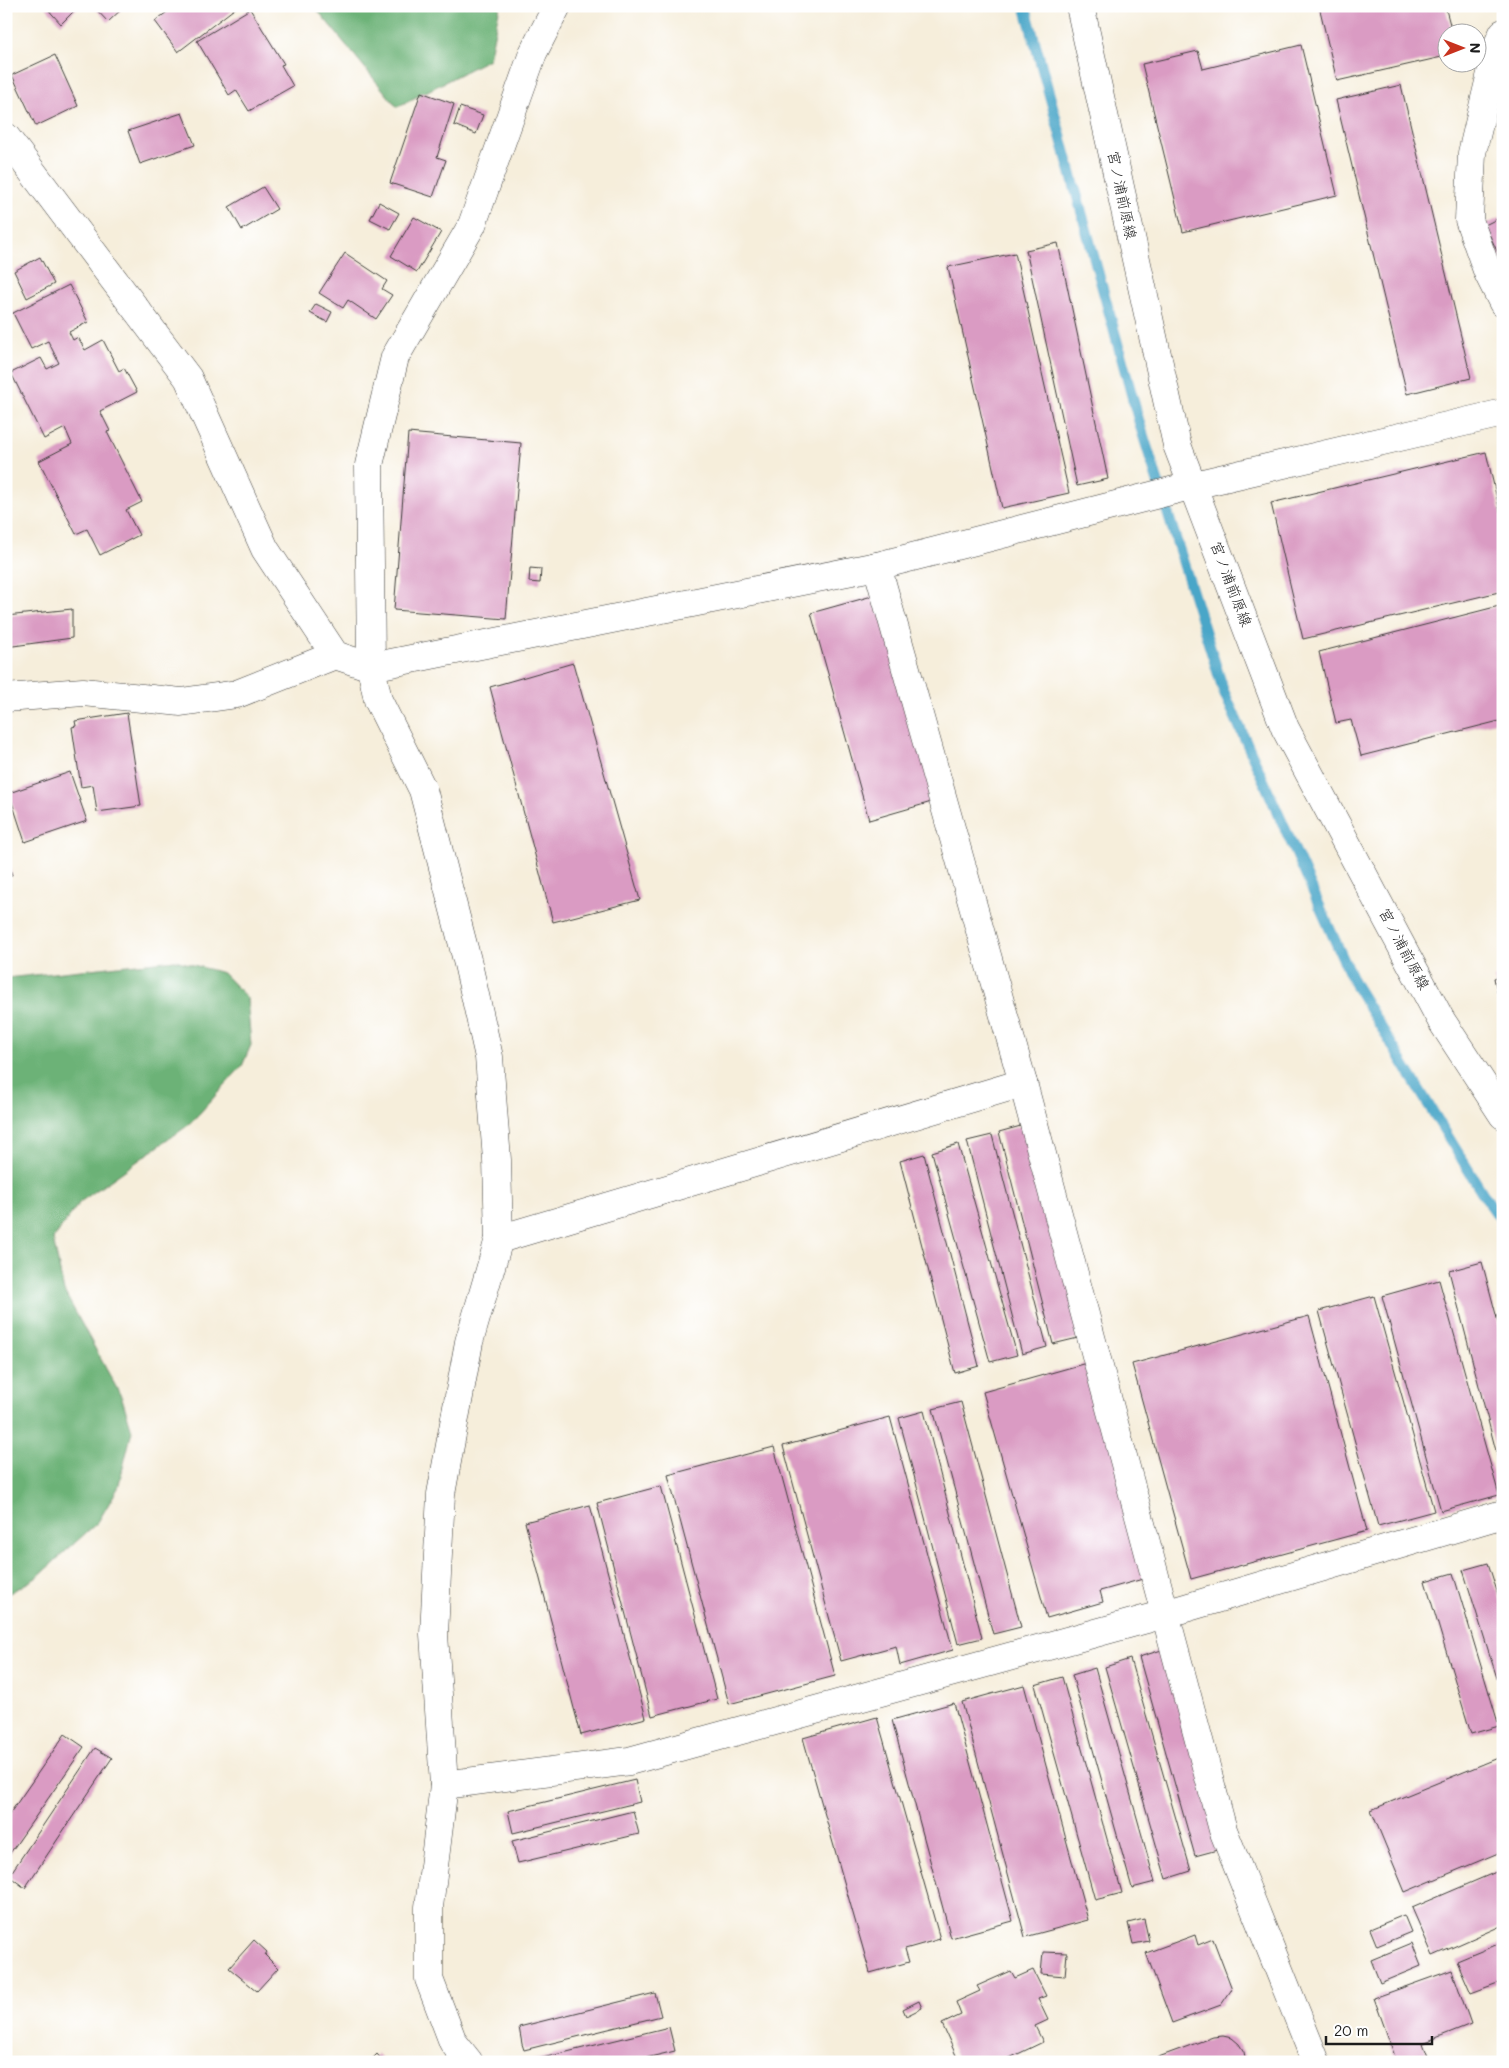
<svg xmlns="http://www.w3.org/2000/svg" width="1509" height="2068" font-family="Mali,'Klee One',sans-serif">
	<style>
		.forest { fill: #6cb277; stroke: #44674a }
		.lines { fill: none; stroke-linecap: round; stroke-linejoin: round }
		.stream { stroke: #4aa6c8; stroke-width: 11 }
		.building { fill: #da9bc3 }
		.minor-casing { stroke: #3d3c39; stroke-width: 29 }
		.major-casing { stroke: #3d3c39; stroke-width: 29 }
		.minor { stroke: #fff; stroke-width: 28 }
		.major { stroke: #fff; stroke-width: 28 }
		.labels { text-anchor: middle; stroke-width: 5; stroke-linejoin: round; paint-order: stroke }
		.street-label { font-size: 15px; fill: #1c1c1c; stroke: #fff }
	</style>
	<rect width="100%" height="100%" fill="#fff"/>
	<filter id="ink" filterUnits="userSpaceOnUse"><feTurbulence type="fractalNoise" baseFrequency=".02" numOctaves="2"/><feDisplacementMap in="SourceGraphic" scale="10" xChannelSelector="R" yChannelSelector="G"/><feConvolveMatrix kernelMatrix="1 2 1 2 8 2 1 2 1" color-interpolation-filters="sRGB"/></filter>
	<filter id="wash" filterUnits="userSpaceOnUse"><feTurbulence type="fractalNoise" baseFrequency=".0096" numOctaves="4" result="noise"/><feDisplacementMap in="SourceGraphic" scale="20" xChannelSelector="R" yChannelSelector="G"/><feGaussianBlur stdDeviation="1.12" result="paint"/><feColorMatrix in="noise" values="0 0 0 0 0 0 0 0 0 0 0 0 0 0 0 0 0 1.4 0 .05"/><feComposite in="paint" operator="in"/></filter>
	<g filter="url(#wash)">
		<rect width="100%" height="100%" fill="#f6eedb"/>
		<g class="forest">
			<path d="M314 6H500L489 59 397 107Z"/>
			<path d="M175 960 223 973 247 998 251 1045 242 1066 190 1124 80 1202 53 1239 64 1291 122 1398 132 1431 118 1488 98 1522 36 1578 6 1595V978Z"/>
		</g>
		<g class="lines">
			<path class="stream" d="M1025 6 1140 425 1224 692 1354 983 1485 1197 1503 1222"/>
		</g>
		<g id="blocks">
			<g class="building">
				<path d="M45 6H79L61 24Z"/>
				<path d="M93 6H125L108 22Z"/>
				<path d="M175 6H238L178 52 155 21Z"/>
				<path d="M1319 6H1445L1452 32H1446V56L1337 81Z"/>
				<path d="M250 9 284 64 281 65 293 86 249 111 236 90 229 95 197 41Z"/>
				<path d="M1301 45 1337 195 1183 232 1142 64 1198 51 1203 69Z"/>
				<path d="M55 55 78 106 36 126 12 75Z"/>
				<path d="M1401 85 1471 378 1407 394 1336 100Z"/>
				<path d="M421 92 454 104 437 157 446 160 433 197 390 183Z"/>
				<path d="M460 107 483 115 476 134 454 125Z"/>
				<path d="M182 113 195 145 140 164 128 131Z"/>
				<path d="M263 187 277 209 242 230 229 207Z"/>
				<path d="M379 202 399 213 390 229 370 219Z"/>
				<path d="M1503 216V264L1485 225Z"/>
				<path d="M414 217 441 232 417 272 391 256Z"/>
				<path d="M1058 243 1108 479 1077 486 1026 250Z"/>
				<path d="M345 253 387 281 382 289 392 295 376 319 348 300 343 308 319 293Z"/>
				<path d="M1015 253 1069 493 1002 508 948 267Z"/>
				<path d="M40 257 54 284 27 298 14 271Z"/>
				<path d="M69 285 88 322 69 332 73 340 78 337 85 350 103 340 119 371 124 368 137 392 100 411 110 431 107 432 142 502 126 510 139 535 100 555 87 529 76 534 39 461 72 444 65 428 44 439 11 373 41 358 47 369 59 363 48 341 31 349 13 313Z"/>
				<path d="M316 304 332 312 327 322 310 313Z"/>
				<path d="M408 433 521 443 506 619 394 610Z"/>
				<path d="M1486 452 1503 524V591L1303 639 1271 503Z"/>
				<path d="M530 568 541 569 540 583 529 582Z"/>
				<path d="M883 593 942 799 869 820 811 613Z"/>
				<path d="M1503 605V720L1361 756 1351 720 1336 723 1319 652Z"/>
				<path d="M72 609V638L6 647V616Z"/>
				<path d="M573 663 640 900 553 922 490 687Z"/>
				<path d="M127 713 141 806 97 812 93 785 81 787 72 727 76 726 75 721Z"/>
				<path d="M70 772 87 821 25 842 9 793Z"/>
				<path d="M6 857 12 875 6 877Z"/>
				<path d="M1503 976V1013H1502L1494 978Z"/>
				<path d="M1028 1124 1082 1337 1053 1344 999 1132Z"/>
				<path d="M992 1135 1047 1347 1022 1354 967 1141Z"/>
				<path d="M958 1144 1017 1355 990 1362 932 1152Z"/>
				<path d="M924 1154 979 1366 955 1373 900 1161Z"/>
				<path d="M1482 1262 1503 1341 1502 1474 1449 1271Z"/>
				<path d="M1439 1280 1499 1495 1441 1511 1382 1296Z"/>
				<path d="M1374 1296 1434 1511 1378 1526 1319 1311Z"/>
				<path d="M1309 1316 1367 1531 1191 1579 1132 1364Z"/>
				<path d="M1090 1362 1150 1577 1100 1591 1103 1602 1047 1618 983 1392Z"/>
				<path d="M961 1402 1021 1627 993 1634 933 1409Z"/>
				<path d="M924 1411 982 1638 958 1644 899 1418Z"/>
				<path d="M890 1417 953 1650 900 1665 896 1646 841 1661 783 1446Z"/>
				<path d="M774 1447 835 1676 729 1704 668 1475Z"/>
				<path d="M661 1486 717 1699 652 1716 597 1503Z"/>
				<path d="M590 1505 646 1718 581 1735 525 1522Z"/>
				<path d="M1488 1563 1503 1610 1502 1694 1463 1570Z"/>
				<path d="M1453 1573 1499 1726 1471 1734 1425 1581Z"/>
				<path d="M1165 1649 1221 1849 1195 1856 1139 1657Z"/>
				<path d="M1130 1659 1191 1871 1166 1879 1105 1667Z"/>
				<path d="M1095 1668 1155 1882 1132 1888 1072 1675Z"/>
				<path d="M1062 1677 1122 1893 1095 1900 1035 1685Z"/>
				<path d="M1024 1685 1088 1920 1025 1937 962 1702Z"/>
				<path d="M954 1703 1013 1921 951 1938 892 1720Z"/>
				<path d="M877 1717 940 1939 905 1949 909 1962 870 1973 803 1738Z"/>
				<path d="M65 1734 84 1747 6 1859V1819Z"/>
				<path d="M95 1748 112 1758 25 1888 9 1876Z"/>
				<path d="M1503 1756V1851L1405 1892 1371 1810Z"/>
				<path d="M635 1780 640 1802 513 1833 508 1811Z"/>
				<path d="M633 1811 639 1834 518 1863 512 1841Z"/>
				<path d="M1503 1869V1925L1433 1956 1412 1908Z"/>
				<path d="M1404 1915 1411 1932 1377 1946 1370 1929Z"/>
				<path d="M1144 1919 1149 1941 1133 1944 1128 1923Z"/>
				<path d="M1195 1935 1198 1945 1213 1939 1232 1989 1221 2005 1172 2023 1146 1953Z"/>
				<path d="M254 1940 267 1952 265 1955 278 1968 257 1991 229 1968Z"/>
				<path d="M1503 1942V1981L1471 1993 1457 1961Z"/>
				<path d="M1412 1943 1421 1966 1380 1983 1371 1960Z"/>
				<path d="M1043 1952 1067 1953 1065 1976 1041 1974Z"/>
				<path d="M1033 1970 1046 1996 1038 1999 1048 2020 1035 2026 1043 2042 1001 2062H959L942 2024 961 2015 956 2002 980 1991 977 1986 1011 1971 1015 1978Z"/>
				<path d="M1452 1970 1471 2024 1423 2043 1430 2062H1397L1374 1998Z"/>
				<path d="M655 1993 661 2016 524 2050 522 2044 519 2027Z"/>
				<path d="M919 2001 922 2008 906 2016 903 2009Z"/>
				<path d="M669 2027 675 2051 629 2062H526Z"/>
				<path d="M1223 2036 1232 2038 1239 2044 1244 2052 1246 2062H1145L1213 2037Z"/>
				<path d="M377 2054 384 2062H369Z"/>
			</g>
		</g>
	</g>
	<g filter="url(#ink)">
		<use href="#blocks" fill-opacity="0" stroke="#3d3c39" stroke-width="1"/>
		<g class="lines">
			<g class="minor-casing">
				<g id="minor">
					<path d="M1503 33 1498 44 1472 153 1469 220 1488 273 1503 303"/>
					<path d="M6 137 188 378 265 549 335 655"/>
					<path d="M877 566 1023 1083 1223 1830 1316 2062"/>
					<path d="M6 698 83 692 181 702 237 694 335 655 371 667 877 566 1194 485 1503 413"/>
					<path d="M499 1239 1023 1083"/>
					<path d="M444 1785 629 1761 1165 1614 1503 1514"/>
					<path d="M469 2062 453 2042 429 1979V1907L444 1785 434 1634 441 1494 469 1342 499 1239 497 1160 489 1057 468 964 423 790 378 700 371 667 369 465 395 357 472 225 533 53 557 6"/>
				</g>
			</g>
			<g class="major-casing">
				<path id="major" d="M1080 6 1177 445 1285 728 1441 1020 1503 1115"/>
			</g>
			<use href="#minor" class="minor"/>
			<use href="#major" class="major"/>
		</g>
	</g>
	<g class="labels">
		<g class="street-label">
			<text transform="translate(1122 195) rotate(78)" y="5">宮ノ浦前原線</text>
			<text transform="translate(1231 584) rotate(69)" y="5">宮ノ浦前原線</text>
			<text transform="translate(1404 949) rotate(62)" y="5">宮ノ浦前原線</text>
		</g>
	</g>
	<rect width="1509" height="2068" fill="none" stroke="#fff" stroke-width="25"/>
	<g transform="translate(1462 48) rotate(90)"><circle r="24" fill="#ffffff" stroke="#a4a4a4"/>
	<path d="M0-4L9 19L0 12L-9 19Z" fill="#c8321e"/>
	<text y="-8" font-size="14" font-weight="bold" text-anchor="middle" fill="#1c1c1c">N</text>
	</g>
	<path d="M1326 2036v8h106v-8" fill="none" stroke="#1c1c1c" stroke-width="2.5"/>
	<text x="1334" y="2036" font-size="15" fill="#1c1c1c" stroke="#ffffff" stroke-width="4" paint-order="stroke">20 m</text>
</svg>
